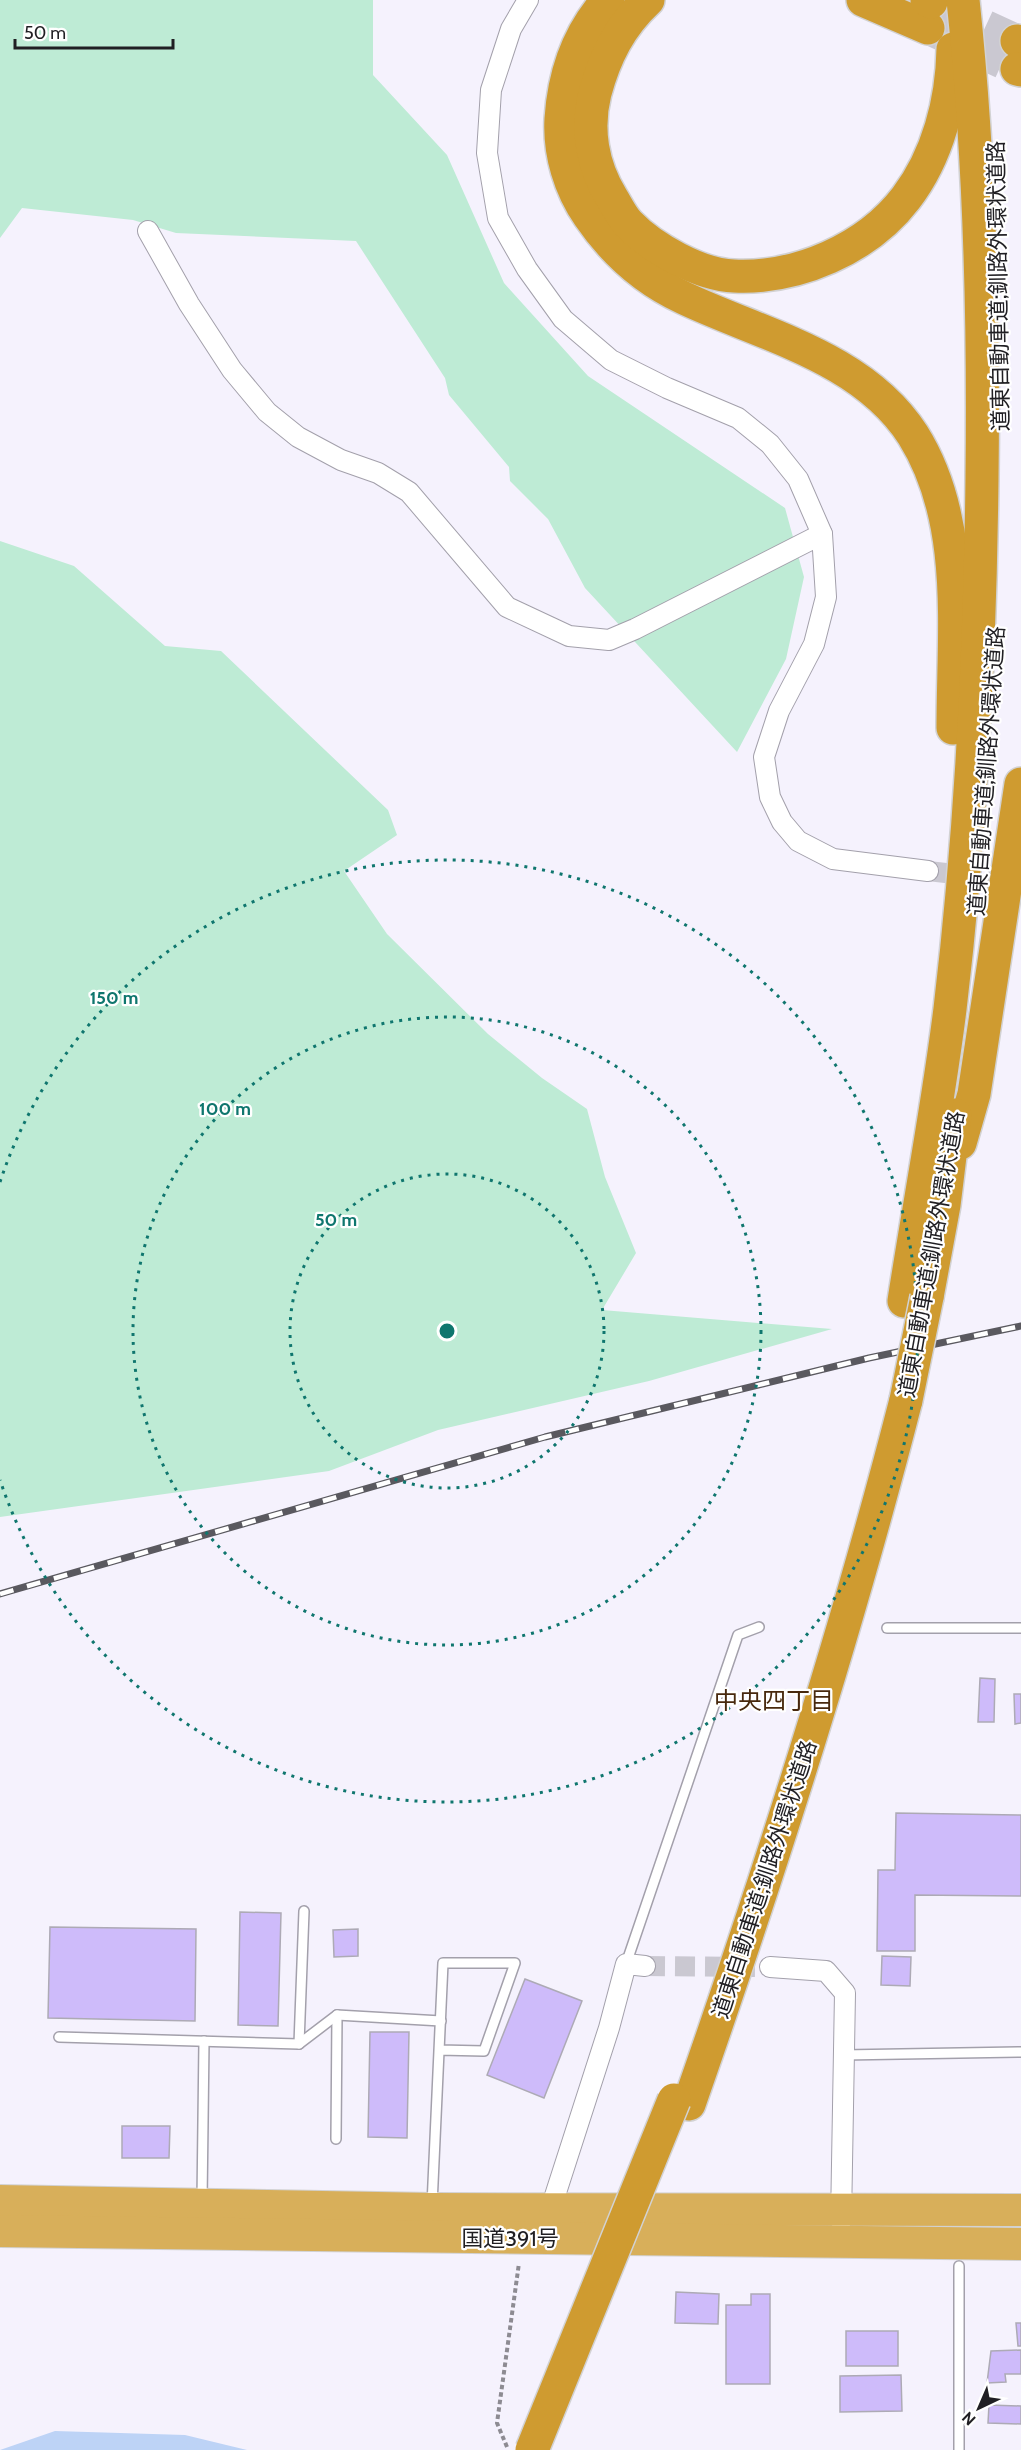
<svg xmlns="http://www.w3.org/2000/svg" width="1021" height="2450" font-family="Cabin,'Noto Sans JP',sans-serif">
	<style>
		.green { fill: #beebd5 }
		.water { fill: #bdd3f6 }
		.building { fill: #cebbfa; stroke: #adaab5; stroke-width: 1.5 }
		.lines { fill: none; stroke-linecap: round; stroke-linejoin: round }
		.minor-tunnel { stroke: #cac8d1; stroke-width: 20; stroke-dasharray: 20 10; stroke-linecap: butt }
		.motorway-tunnel { stroke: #cac8d1; stroke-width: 33; stroke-dasharray: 33 16; stroke-linecap: butt }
		.service-casing { stroke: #a3a0ab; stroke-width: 12 }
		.minor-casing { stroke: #a3a0ab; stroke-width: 22 }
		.trunk-casing { stroke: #d2d2d3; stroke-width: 34 }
		.motorway-casing { stroke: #d2d2d3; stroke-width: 36 }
		.path { stroke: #8d8b92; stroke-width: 4; stroke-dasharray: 4.5 3; stroke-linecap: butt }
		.service { stroke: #fff; stroke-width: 9 }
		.minor { stroke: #fff; stroke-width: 20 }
		.trunk { stroke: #d8af5a; stroke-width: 32 }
		.motorway { stroke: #cf9b30; stroke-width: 33 }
		.rail-casing { stroke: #5a595f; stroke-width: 7 }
		.rail { stroke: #fff; stroke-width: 4.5; stroke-dasharray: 14; stroke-linecap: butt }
		.motorway-bridge-casing { stroke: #d2d2d3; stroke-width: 36; stroke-linecap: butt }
		.motorway-bridge { stroke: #cf9b30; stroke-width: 33 }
		.ring { fill: none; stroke: #0f766e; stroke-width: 3; stroke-dasharray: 3 6 }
		.labels { text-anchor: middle; stroke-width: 4.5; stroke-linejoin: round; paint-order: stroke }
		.street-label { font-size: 22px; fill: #201f23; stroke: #fff }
		.neighbourhood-label { font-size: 24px; fill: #48290e; stroke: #fff }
		.centre { fill: #0f766e; stroke: #fff; stroke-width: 3 }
		.ring-label { font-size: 18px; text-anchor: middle; font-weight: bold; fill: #0f766e; stroke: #fff; stroke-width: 4.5; stroke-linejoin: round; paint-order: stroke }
	</style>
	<rect width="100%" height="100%" fill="#f5f2fd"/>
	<g class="green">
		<path d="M0 0H373V75L447 155 504 283 588 376 785 508 804 577 786 659 737 752 585 588 548 519 510 481 509 467 449 395 445 378 356 241 176 233 133 220 22 208 0 238Z"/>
		<path d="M0 541 74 566 165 646 221 651 388 810 397 835 344 871 387 934 488 1034 542 1078 587 1109 605 1177 636 1253 602 1310 832 1329 649 1381 438 1430 329 1471 0 1517Z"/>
	</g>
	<path class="water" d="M55 2431 185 2435 247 2450H0Z"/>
	<g class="building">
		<path d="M980 1678 995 1679 994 1722H978Z"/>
		<path d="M1014 1694H1021V1723L1015 1724Z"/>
		<path d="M896 1813 1021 1815V1896L915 1895V1951H877L878 1870H895Z"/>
		<path d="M240 1912 281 1913 278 2026 238 2025Z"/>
		<path d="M50 1927 196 1929 195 2021 48 2018Z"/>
		<path d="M358 1929V1956L334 1957 333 1930Z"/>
		<path d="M882 1956 911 1957 910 1986 881 1985Z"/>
		<path d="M525 1979 582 2001 544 2098 487 2075Z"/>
		<path d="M370 2032H409L407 2138 368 2137Z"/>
		<path d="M122 2126H170L169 2158H122Z"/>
		<path d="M676 2292 719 2294 718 2324 675 2323Z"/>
		<path d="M751 2294H770V2384H726V2305H751Z"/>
		<path d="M1016 2323H1021V2346H1018Z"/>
		<rect x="846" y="2331" width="52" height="35"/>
		<path d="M1021 2350V2374H1005L1006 2382 987 2383 991 2351Z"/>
		<path d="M901 2375 902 2411 840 2412V2376Z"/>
		<path d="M989 2405 1021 2406V2424L988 2423Z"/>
	</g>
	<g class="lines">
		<g class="minor-tunnel">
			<path d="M928 871 1015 881"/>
			<path d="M645 1966 770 1967"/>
		</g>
		<g class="motorway-tunnel">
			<path d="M941 6 1017 41"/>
			<path d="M928 28 1017 69"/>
		</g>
		<g class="service-casing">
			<g id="service">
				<path d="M887 1628H1021"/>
				<path d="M626 1964 738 1635 759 1627"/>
				<path d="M59 2037 299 2044 337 2015 441 2021"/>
				<path d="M299 2044 304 1911"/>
				<path d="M843 2055 1021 2052"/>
				<path d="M336 2139 337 2015"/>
				<path d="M202 2201 204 2041"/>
				<path d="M432 2205 443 1963H515L484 2051 439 2050"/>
				<path d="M959 2266V2450"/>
			</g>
		</g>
		<g class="minor-casing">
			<g id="minor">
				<path d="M528 0 511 29 491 90 487 153 498 218 527 269 563 319 611 360 667 388 738 418 770 444 798 479 822 534 826 597 814 644 779 711 764 757 770 797 782 822 798 841 833 859 928 871"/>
				<path d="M148 231 189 304 232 370 267 412 298 437 341 460 378 473 409 492 507 607 569 636 609 640 635 629 822 534"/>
				<path d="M770 1967 826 1971 845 1993 841 2221"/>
				<path d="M551 2208 609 2028 626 1964 645 1966"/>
			</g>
		</g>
		<g class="trunk-casing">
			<g id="trunk">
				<path d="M0 2201 432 2209 1021 2210"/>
				<path d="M0 2231 1021 2244"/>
			</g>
		</g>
		<g class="motorway-casing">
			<g id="motorway">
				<path d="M608 0C577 34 564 74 561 119 559 153 570 189 589 216 613 251 645 280 684 298 762 335 863 357 913 435 967 521 953 631 953 728"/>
				<path d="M648 0C620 26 605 56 595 93 586 129 592 166 612 198 617 206 622 217 629 224 652 248 700 275 734 276 797 279 867 249 906 198 938 156 952 101 953 49"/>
				<path d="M863 0 928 28"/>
				<path d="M927 0 931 2"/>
				<path d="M1017 41 1021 43"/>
				<path d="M1017 69 1021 70"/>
				<path d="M960 1143 974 1094 1021 784"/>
				<path d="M927 1297 944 1205 955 1115"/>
				<path d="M904 1301C919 1204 938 1106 950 1009 971 833 980 656 982 478 984 318 980 159 963 0"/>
				<path d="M689 2104C770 1872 845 1638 906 1400"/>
			</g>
		</g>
		<path class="path" d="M507 2447 497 2423 519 2263"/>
		<use href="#service" class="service"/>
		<use href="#minor" class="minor"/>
		<use href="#trunk" class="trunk"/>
		<use href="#motorway" class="motorway"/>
		<g class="rail-casing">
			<path id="rail" d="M0 1594 545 1437 869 1358 1021 1326"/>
		</g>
		<use href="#rail" class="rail"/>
		<g class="motorway-bridge-casing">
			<g id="motorway-bridge">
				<path d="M906 1400 927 1297"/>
				<path d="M532 2450 674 2100"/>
			</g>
		</g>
		<use href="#motorway-bridge" class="motorway-bridge"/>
	</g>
	<g class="ring">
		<circle cx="447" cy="1331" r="157"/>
		<circle cx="447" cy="1331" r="314"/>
		<path d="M0 1182A471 471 0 1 1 0 1480"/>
	</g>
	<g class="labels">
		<g class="street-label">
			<text transform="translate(998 286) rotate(-91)" y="8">道東自動車道;釧路外環状道路</text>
			<text transform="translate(986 771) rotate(-86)" y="8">道東自動車道;釧路外環状道路</text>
			<text transform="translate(931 1254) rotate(-80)" y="8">道東自動車道;釧路外環状道路</text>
			<text transform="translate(764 1879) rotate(-72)" y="8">道東自動車道;釧路外環状道路</text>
			<text x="510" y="2246">国道391号</text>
		</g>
		<g class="neighbourhood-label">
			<text x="774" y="1709">中央四丁目</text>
		</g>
	</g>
	<circle cx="447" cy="1331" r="9" class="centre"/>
	<g class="ring-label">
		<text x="114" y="1004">150 m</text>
		<text x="225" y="1115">100 m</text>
		<text x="336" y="1226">50 m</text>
	</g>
	<g transform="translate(979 2408) rotate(224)" stroke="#ffffff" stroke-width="4.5" paint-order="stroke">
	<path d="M0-4.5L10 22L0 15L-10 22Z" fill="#201f23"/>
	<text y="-9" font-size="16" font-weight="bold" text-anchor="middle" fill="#201f23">N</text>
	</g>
	<path d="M15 39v9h158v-9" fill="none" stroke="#201f23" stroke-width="3"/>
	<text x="24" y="39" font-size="18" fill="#201f23" stroke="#ffffff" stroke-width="4.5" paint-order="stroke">50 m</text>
</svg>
